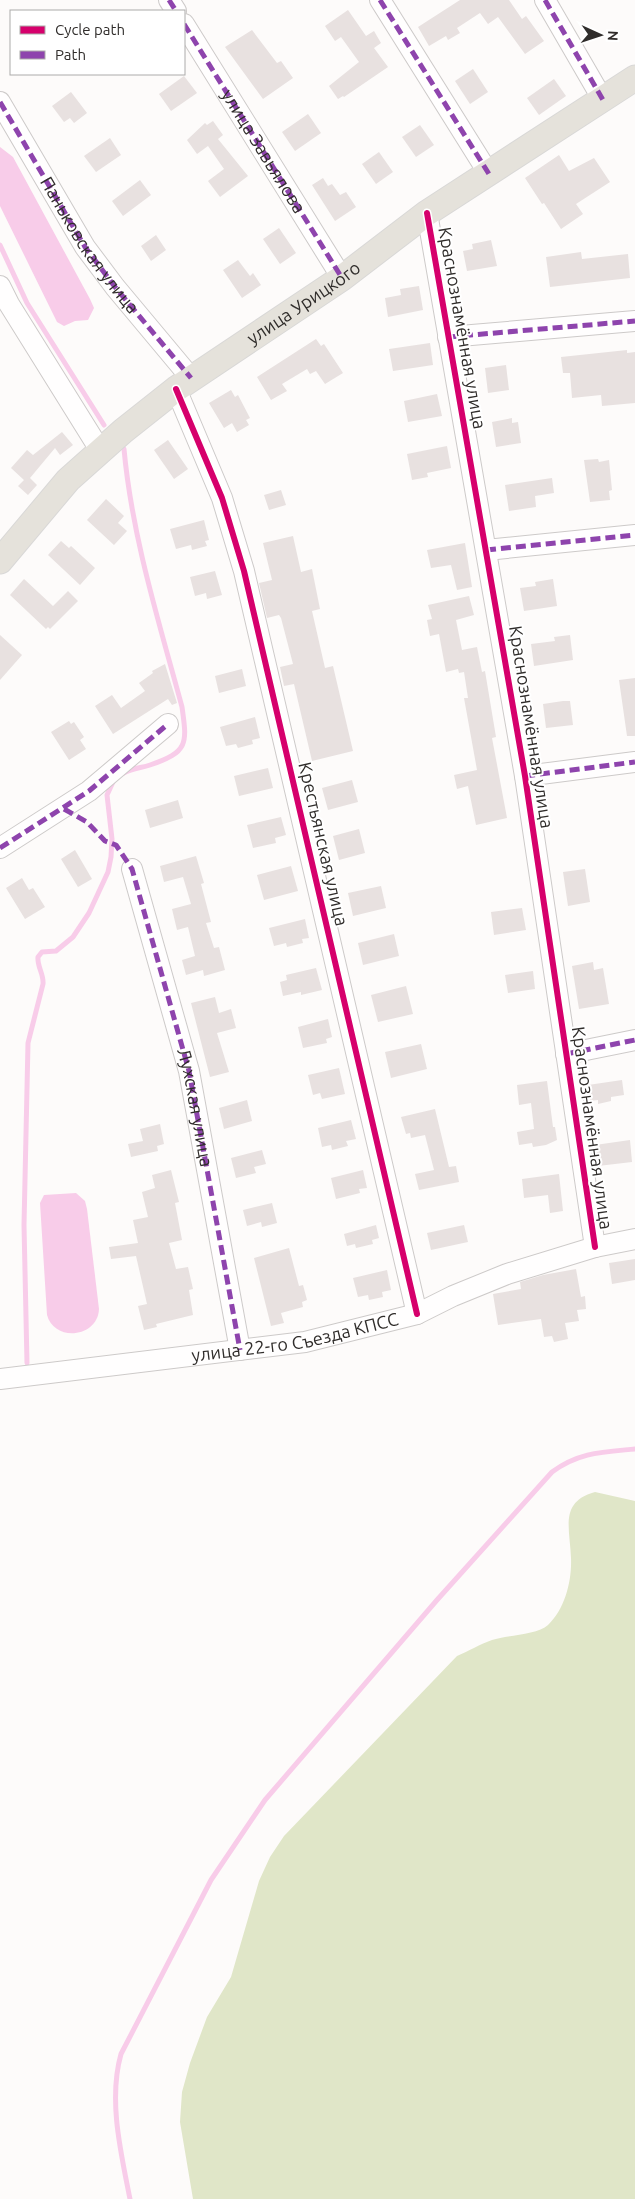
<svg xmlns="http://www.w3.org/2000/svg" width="635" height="2199" font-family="Ubuntu,sans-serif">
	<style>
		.green { fill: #e0e6c8 }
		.water { fill: #f8cce9 }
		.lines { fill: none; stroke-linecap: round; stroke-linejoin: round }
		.stream { stroke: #f8cce9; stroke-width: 5 }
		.building { fill: #e8e1e0 }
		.minor-casing { stroke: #cdcac9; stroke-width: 22 }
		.major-casing { stroke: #d9d8d7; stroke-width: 27 }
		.minor { stroke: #fffefe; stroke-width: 20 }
		.major { stroke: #e5e2db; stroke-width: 25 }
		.quiet { stroke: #8e44ad; stroke-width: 5; stroke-dasharray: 10 5; stroke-linecap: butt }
		.cycleway-casing { stroke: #fff; stroke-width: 9 }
		.cycleway { stroke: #d6006c; stroke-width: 6 }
		.labels { text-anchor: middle; stroke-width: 4; stroke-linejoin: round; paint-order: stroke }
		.street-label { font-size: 18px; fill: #302d2b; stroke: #fff }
	</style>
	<rect width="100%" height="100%" fill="#fdfbfa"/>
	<path class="green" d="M595 1492 635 1501V2199H193L180 2122 182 2092 190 2063 207 2017 231 1977 259 1881 270 1857 284 1836 457 1656C469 1651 480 1644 492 1640 507 1635 537 1635 548 1625 565 1609 572 1581 571 1558 570 1528 559 1502 595 1492Z"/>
	<g class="water">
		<path d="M0 147 13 157 90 299 94 308 88 320 75 321 64 326 57 322 0 206Z"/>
		<path d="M76 1193 85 1201 87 1209 99 1309C98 1337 55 1343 47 1315L40 1203 44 1195Z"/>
	</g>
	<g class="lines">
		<g class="stream">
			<path d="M0 245 27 303 104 425"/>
			<path d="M124 773C132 768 141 768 150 765 189 752 187 743 182 707 159 622 132 537 124 449"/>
			<path d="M27 1363 24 1225 28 1043 43 984C44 974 37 967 38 957L42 952 56 951 73 937 89 913 108 872 111 857 112 839 107 795 113 782"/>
			<path d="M130 2199C121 2153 108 2100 121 2054L211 1880 265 1800 437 1600 552 1472C579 1452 603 1452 635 1449"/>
		</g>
	</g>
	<g class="building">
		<path d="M460 0H509L522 19 526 16 544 41 525 54 498 17 488 24 480 13 457 28 460 33 448 40 446 36 429 46 418 27Z"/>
		<path d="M348 10 366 36 374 31 381 43 374 48 388 67 344 97 343 96 338 99 329 86 359 62 341 37 335 41 325 26Z"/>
		<path d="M252 30 277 63 281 61 293 78 263 99 225 47Z"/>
		<path d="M473 69 488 92 470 104 455 81Z"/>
		<path d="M184 76 197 93 171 111 159 94Z"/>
		<path d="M554 79 566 96 539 115 527 98Z"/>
		<path d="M71 92 87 113 74 123 70 118 64 122 52 106Z"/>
		<path d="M308 114 321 133 295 151 282 132Z"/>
		<path d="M213 121 223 135 218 139 248 176 220 197 208 181 224 169 208 146 197 154 187 140 205 123 207 125Z"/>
		<path d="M420 125 434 145 416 157 402 137Z"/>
		<path d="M110 138 121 155 96 172 84 156Z"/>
		<path d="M379 152 393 172 376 184 362 164Z"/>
		<path d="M559 155 569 171 594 158 610 182 576 204 583 214 561 229 544 203 542 204 525 178Z"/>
		<path d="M323 178 328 186 332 184 340 195 346 192 356 207 335 221 312 185Z"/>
		<path d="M140 180 151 195 123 216 112 201Z"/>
		<path d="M279 228 296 253 280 264 263 239Z"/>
		<path d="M156 235 166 250 151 261 141 246Z"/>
		<path d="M491 240 497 266 467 271 463 251 473 249 472 244Z"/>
		<path d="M581 252 582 259 628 254 630 278 550 287 546 257Z"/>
		<path d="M238 260 250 276 253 273 261 285 242 298 223 270Z"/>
		<path d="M419 286 423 310 388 317 385 298 401 295 400 289Z"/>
		<path d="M316 339 321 346 324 344 343 373 325 384 316 371 310 374 307 369 282 384 287 391 271 400 257 377Z"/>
		<path d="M430 343 433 365 393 371 389 349Z"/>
		<path d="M627 350V353L635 352V403L602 406 601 395 572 398 570 373H563L561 357Z"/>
		<path d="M506 365 509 390 488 393 485 368Z"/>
		<path d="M231 390 235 397 238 395 250 418 246 420 249 425 237 432 232 423 224 428 209 403Z"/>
		<path d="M437 394 442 416 408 422 404 401Z"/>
		<path d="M512 418V423L518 422 521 443 496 447 492 422Z"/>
		<path d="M62 432 73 445 60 455 55 448 30 478 37 485 28 495 18 486 24 480 11 468 27 450 33 455Z"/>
		<path d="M168 440 188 469 174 479 154 450Z"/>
		<path d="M447 446 451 468 427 473 428 477 412 480 407 454Z"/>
		<path d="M598 459 599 462 609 460 612 490 609 491 610 500 590 502 584 460Z"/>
		<path d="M552 478 554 493 535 496 536 507 509 511 505 485Z"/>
		<path d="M281 490 286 505 269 510 264 495Z"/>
		<path d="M106 499 124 516 118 523 127 531 114 545 87 520Z"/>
		<path d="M204 520 209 540 205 541 207 546 192 550 191 545 176 549 170 529Z"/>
		<path d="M293 536 301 572 312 569 320 609 312 611 325 668 333 666 353 751 312 761 294 684 284 686 280 667 293 664 281 618 279 615 267 618 259 583 272 580 263 543Z"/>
		<path d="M61 541 69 548 71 546 95 568 80 585 48 555Z"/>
		<path d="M465 543 472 587 457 590 451 565 431 568 427 550Z"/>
		<path d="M215 571 222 595 207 599 206 593 195 596 190 577Z"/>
		<path d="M24 579 53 606 68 591 78 601 50 629 48 627 46 629 10 595Z"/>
		<path d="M553 579 557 606 524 611 520 588 536 586 535 582Z"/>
		<path d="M469 596 474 615 456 620 462 650 477 647 482 672 485 671 496 737 492 738 507 818 476 825 468 786 457 789 454 775 477 770 464 698H468L464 672 459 673 458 669 446 672 439 634 430 636 427 620 432 619 428 605Z"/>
		<path d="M0 635 22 655 0 680Z"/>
		<path d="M570 635 573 660 534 666 531 644 555 641 554 637Z"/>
		<path d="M165 664 177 703 172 705 168 699 113 734 95 706 112 695 121 708 145 691 139 683 153 673 152 671Z"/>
		<path d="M242 669 246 686 219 693 215 676Z"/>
		<path d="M635 678V736H627L619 680Z"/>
		<path d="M563 701H570L573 725 546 728 543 704Z"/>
		<path d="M255 717 260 738 252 740 253 744 238 748 236 744 226 746 220 727Z"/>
		<path d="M69 721 71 724 74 722 84 737 80 740 86 749 69 760 51 732Z"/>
		<path d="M268 768 273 788 239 796 234 776Z"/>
		<path d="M352 780 358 802 328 810 322 788Z"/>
		<path d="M178 800 183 818 150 828 145 810Z"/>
		<path d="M281 817 286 835 275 838 276 843 253 848 247 825Z"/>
		<path d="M359 829 365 853 339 860 333 836Z"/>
		<path d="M75 850 92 879 78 887 61 859Z"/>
		<path d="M196 856 204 883 201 884 211 922 206 923 214 948 219 947 225 970 204 976 203 970 186 975 182 960 195 956 188 927 177 930 172 909 191 904 183 877 164 882 160 866Z"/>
		<path d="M291 866 298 891 264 900 257 875Z"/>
		<path d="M585 869 590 902 568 906 563 872Z"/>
		<path d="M22 878 29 890 33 888 45 907 25 919 6 888Z"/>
		<path d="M381 886 386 908 353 916 348 893Z"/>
		<path d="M522 908 526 930 494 935 491 912Z"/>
		<path d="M305 919 309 938 302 939 303 943 287 947 286 943 274 946 269 928Z"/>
		<path d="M394 934 399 956 363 965 358 943Z"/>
		<path d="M593 962 594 970 603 968 609 1004 579 1009 572 966Z"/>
		<path d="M316 968 322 990 301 995V992L283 996 280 982 287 980 286 975Z"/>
		<path d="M533 971 535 989 508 993 505 975Z"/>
		<path d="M406 986 413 1014 378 1022 371 995Z"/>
		<path d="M215 997 219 1013 231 1009 236 1028 217 1033 229 1072 210 1077 191 1003Z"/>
		<path d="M328 1019 332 1037 326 1039 327 1043 303 1048 298 1027Z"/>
		<path d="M421 1044 427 1069 391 1078 385 1052Z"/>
		<path d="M339 1068 345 1094 322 1099 320 1093 313 1095 308 1075Z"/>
		<path d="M622 1080 624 1095 611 1097V1101L598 1104V1100L590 1101 588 1085Z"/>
		<path d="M547 1081 553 1127H555L557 1140 546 1145 533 1147 532 1143 519 1145 517 1132 534 1129 531 1103 519 1105 517 1085Z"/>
		<path d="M247 1100 252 1121 224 1129 219 1108Z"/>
		<path d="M435 1109 449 1167 456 1166 459 1182 419 1190 415 1174 434 1170 425 1135 411 1138 410 1133 406 1134 401 1117Z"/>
		<path d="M351 1120 356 1139 346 1141 348 1146 332 1150 331 1145 322 1147 318 1128Z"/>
		<path d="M160 1124 164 1144 157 1146 158 1151 131 1157 128 1144 143 1141 140 1129Z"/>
		<path d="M630 1140 632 1162 598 1166 595 1145Z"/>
		<path d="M262 1150 266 1164 254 1167 256 1173 236 1178 231 1158Z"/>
		<path d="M171 1170 179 1202 175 1203 182 1240 169 1243 176 1269 188 1267 193 1289 189 1290 193 1315 156 1324 157 1327 144 1330 138 1306 147 1304 136 1256 111 1259 109 1247 138 1243 133 1220 148 1217 142 1192 155 1188 152 1175Z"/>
		<path d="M363 1170 367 1188 359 1189 360 1193 336 1199 331 1178Z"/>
		<path d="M559 1174 563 1211 550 1213 548 1195 524 1198 522 1179Z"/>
		<path d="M272 1203 277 1223 262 1227 261 1222 247 1226 243 1210Z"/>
		<path d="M376 1225 379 1238 372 1240 373 1244 356 1248 355 1244 347 1246 344 1234Z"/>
		<path d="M464 1225 468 1242 431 1250 427 1233Z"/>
		<path d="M289 1248 299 1286 303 1285 307 1300 302 1302 303 1307 281 1313 284 1323 271 1326 254 1258Z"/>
		<path d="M635 1259V1280L612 1284 609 1263Z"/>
		<path d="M576 1269 581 1297 585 1296 586 1309 577 1310 579 1321 565 1323 568 1339 554 1342 552 1336 544 1337 541 1319 498 1325 493 1294 521 1289 520 1282 543 1275Z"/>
		<path d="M387 1270 391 1290 382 1292 383 1297 369 1300 368 1295 358 1297 353 1278Z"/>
	</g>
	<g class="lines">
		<g class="minor-casing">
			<g id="minor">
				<path d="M169 0 176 11"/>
				<path d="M380 0 489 174"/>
				<path d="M545 0 603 100"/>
				<path d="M184 24 342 278"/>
				<path d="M0 102 85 247 115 287 191 378"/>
				<path d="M427 213 525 776 595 1247"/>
				<path d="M0 286 9 304 100 450"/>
				<path d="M448 337 635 321"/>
				<path d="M176 389 222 498 244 571 417 1314"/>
				<path d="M486 550 635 535"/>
				<path d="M525 776 635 762"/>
				<path d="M0 848 89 791 168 724"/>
				<path d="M132 869 189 1071 240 1350"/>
				<path d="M566 1054 635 1040"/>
				<path id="s1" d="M0 1379 305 1342 417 1314 453 1296 507 1274 595 1247 635 1239"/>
			</g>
		</g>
		<g class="major-casing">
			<g id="major">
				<path id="s2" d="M0 561 68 480 123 431 176 389 342 278 427 213 635 78"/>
			</g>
		</g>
		<use href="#minor" class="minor"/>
		<use href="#major" class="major"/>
		<g class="quiet">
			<path d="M169 0 176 11"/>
			<path d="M380 0 489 174"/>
			<path d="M545 0 603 100"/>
			<path id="s3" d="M184 24 342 278"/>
			<path id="s4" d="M0 102 85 247 115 287 191 378"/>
			<path d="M448 337 635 321"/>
			<path d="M486 550 635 535"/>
			<path d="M525 776 635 762"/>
			<path id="s5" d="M64 809 87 822 105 841 116 845 132 869 189 1071 240 1350"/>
			<path d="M0 848 89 791 168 724"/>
			<path d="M566 1054 635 1040"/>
		</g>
		<g class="cycleway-casing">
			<g id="cycleway">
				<path d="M427 213 525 776 595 1247"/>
				<path d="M176 389 222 498 244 571 417 1314"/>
			</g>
		</g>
		<use href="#cycleway" class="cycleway"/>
	</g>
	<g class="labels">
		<g class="street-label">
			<text dy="6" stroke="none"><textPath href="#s3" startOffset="150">улица Завьялова</textPath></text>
			<text dy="6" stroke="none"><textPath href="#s4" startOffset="169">Паньковская улица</textPath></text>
			<text dy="6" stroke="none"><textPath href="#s2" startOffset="401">улица Урицкого</textPath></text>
			<text transform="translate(462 328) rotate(80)" y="6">Краснознамённая улица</text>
			<text transform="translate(531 727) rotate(81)" y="6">Краснознамённая улица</text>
			<text transform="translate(323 844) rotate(77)" y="6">Крестьянская улица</text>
			<text dy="6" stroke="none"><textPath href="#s5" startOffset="340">Лухская улица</textPath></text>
			<text transform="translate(592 1128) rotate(82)" y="6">Краснознамённая улица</text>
			<text dy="6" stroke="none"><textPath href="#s1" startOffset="298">улица 22-го Съезда КПСС</textPath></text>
		</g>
	</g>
	<rect x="10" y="10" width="175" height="65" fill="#ffffff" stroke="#acabaa"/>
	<rect x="20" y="26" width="25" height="8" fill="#d6006c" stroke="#acabaa"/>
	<text x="55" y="35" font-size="15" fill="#302d2b">Cycle path</text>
	<rect x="20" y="51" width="25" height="8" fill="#8e44ad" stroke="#acabaa"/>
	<text x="55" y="60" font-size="15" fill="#302d2b">Path</text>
	<g transform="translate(600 35) rotate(93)" stroke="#ffffff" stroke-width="4" paint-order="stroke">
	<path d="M0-4L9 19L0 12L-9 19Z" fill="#302d2b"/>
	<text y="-8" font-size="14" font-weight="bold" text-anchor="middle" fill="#302d2b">N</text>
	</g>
</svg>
